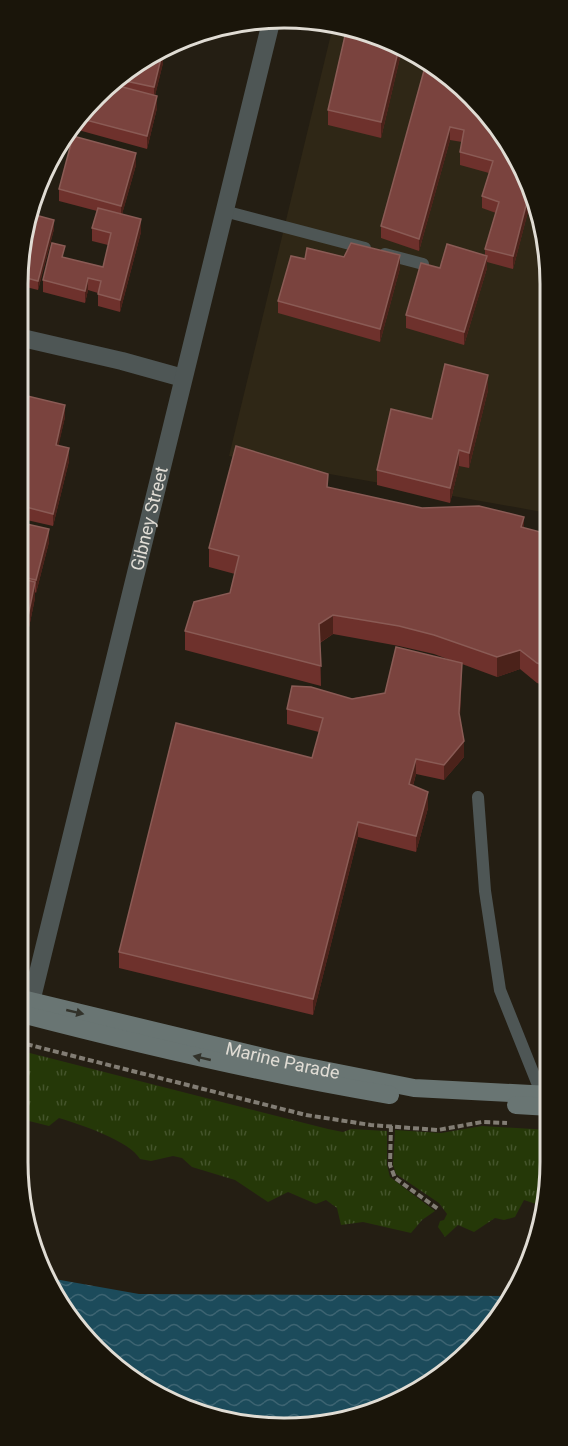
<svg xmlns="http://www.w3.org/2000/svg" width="568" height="1446" font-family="Roboto,sans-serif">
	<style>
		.built { fill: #2f2716 }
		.grass { fill: url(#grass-tufts) }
		.water { fill: url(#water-waves) }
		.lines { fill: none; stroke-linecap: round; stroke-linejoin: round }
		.path { stroke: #827d74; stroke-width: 4; stroke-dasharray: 6 3; stroke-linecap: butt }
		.lane { stroke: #4e5655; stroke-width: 12 }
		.street { stroke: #4e5655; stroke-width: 18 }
		.secondary { stroke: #697573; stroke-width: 18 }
		.wall { fill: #6e312c }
		.shaded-wall { fill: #4b221a }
		.building { fill: #7a433e; stroke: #8a5b55; stroke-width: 1.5 }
		.oneway { fill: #32322a }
		.labels { text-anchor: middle; stroke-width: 4.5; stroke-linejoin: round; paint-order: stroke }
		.street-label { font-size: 18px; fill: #e0dcd4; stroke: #1a150a }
		.rim { fill: none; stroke: #e0dcd4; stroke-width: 3 }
	</style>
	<defs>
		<pattern id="grass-tufts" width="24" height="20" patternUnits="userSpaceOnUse" patternTransform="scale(1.5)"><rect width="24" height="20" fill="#253808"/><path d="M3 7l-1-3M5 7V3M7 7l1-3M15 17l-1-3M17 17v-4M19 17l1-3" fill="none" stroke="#44542b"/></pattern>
		<pattern id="water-waves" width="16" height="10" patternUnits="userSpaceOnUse" patternTransform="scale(1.5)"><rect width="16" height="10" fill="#1c4b5b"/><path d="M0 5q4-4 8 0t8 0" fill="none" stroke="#3d6472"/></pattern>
	</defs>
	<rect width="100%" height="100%" fill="#241e13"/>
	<path class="built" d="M333 26 353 27 432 63 484 108 523 167 548 249V513L229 456Z"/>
	<g class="grass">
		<path d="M18 1050 328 1129 343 1132 351 1129 387 1131V1165L390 1177 435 1211 422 1220 411 1233 363 1222 341 1225 337 1208 326 1200 316 1204 288 1192 268 1202 235 1180 192 1167 182 1158 173 1156 151 1161 140 1159C130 1141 79 1124 59 1118L49 1126 29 1121 18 1109Z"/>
		<path d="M482 1126 550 1130V1162L544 1210 536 1204 524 1200 515 1217 504 1220 495 1218 474 1232 458 1225 445 1237 438 1227 440 1221 444 1220 447 1214 439 1203 396 1174 393 1165 395 1130 441 1133Z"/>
	</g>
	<path class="water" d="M49 1278 139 1294 509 1296 495 1324 431 1383 336 1423 249 1426 151 1393 84 1337Z"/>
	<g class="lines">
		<g class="path">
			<path d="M18 1042 306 1115 371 1125 438 1130 482 1122 507 1123"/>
			<path d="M391 1126 390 1165 395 1178 438 1209"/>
		</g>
		<g class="lane">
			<path d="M224 211 365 248"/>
			<path d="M385 254 423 264"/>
			<path d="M478 797 485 891 500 990 544 1100"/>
		</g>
		<g class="street">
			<path d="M18 337 122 361 183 378"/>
			<path id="s1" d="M28 1014 271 22"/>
		</g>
		<g class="secondary">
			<path id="s2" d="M18 998 288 1063 414 1088 550 1095"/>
			<path d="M18 1013C141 1045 264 1074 390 1095"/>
			<path d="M516 1105 550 1107"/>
		</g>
	</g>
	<g class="wall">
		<path d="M402 49 381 138 328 125V110Z"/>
		<path d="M151 53 163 63 155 95 157 108 147 149 71 128V126L73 122Z"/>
		<path d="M425 67 523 167 532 196 513 269 487 262V268L464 345 406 328V315L440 268 485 255V249L496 213 482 208V196L489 173 460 165V152L462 142 450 140 419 251 381 238V226Z"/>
		<path d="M136 165 122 214 141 232 120 312 98 306V293L88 290 85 303 43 292V280L65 258 103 267 108 245 92 241V228L97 211 59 201V189Z"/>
		<path d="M27 215 54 229 38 290 18 285Z"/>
		<path d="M305 259 400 268 380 342 278 313V301Z"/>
		<path d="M488 390 469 468 459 466 450 503 377 485V470L432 419Z"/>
		<path d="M18 398 65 417 58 446 69 461 53 526 18 518Z"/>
		<path d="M328 487 422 508 524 528 548 534 549 687 537 683 520 669 497 677 462 664 460 716 464 757 444 780 416 774 413 786 428 808 416 852 358 837 313 1015 119 968V952L312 758 319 732 287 724V709L385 693 450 660 434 654 399 646 333 634 320 643 321 686 185 650V631L230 593 235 574 209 567V548Z"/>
		<path d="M18 522 49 542 36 593 35 592V598L25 647 18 645Z"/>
		<path d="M18 663 24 674 22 685 18 684Z"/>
	</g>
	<g class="shaded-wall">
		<path d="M399 48 402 49 381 138V122Z"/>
		<path d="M163 50V63L154 100V87Z"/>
		<path d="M157 96V108L147 149V136Z"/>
		<path d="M450 127V140L419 251V239Z"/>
		<path d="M136 153V165L121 218V206Z"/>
		<path d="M530 190 532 196 513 269V256Z"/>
		<path d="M141 219V232L120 312V300Z"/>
		<path d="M54 220V229L38 290V281Z"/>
		<path d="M400 255V268L380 342V329Z"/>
		<path d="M487 256V268L464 345V332Z"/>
		<path d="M88 278V290L85 303V291Z"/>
		<path d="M488 375V390L469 468V453Z"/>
		<path d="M65 405V417L56 457V445Z"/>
		<path d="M69 448V461L53 526V514Z"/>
		<path d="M459 450V466L450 503V488Z"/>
		<path d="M524 517V536L521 527Z"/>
		<path d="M49 529V542L36 593V580Z"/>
		<path d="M35 582V598L25 647V631Z"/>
		<path d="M333 615V634L319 643V624Z"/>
		<path d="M520 650V669L497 677V657Z"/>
		<path d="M462 663V678L459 728V713Z"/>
		<path d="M24 665V674L22 685V676Z"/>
		<path d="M464 741V757L444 780V765Z"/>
		<path d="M416 759V774L409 800V784Z"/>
		<path d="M428 792V808L416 852V836Z"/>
		<path d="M358 822V837L313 1015V999Z"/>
	</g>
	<g class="building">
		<path d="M347 27H353L399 48 381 122 328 110Z"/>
		<path d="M162 50H163L154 87 121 80 151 53Z"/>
		<path d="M425 67 442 72 484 108 523 167 530 190 513 256 485 249 499 202 482 196 493 161 460 152 464 130 450 127 419 239 381 226Z"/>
		<path d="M115 85 157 96 147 136 78 118Z"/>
		<path d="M73 136 136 153 121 206 59 189Z"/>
		<path d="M98 208 141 219 120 300 98 294 101 281 88 278 85 291 43 280 52 243 65 246 62 257 103 267 111 233 92 228Z"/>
		<path d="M28 213 54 220 38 281 19 276Z"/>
		<path d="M351 243 400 255 380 329 278 301 291 256 305 259 307 248 344 257Z"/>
		<path d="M447 244 487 256 464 332 406 315 421 263 440 268Z"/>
		<path d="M445 364 488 375 469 453 459 450 450 488 377 470 391 409 432 419Z"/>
		<path d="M19 394 65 405 56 445 69 448 53 514 18 505V398Z"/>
		<path d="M236 446 328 474 327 487 422 508 479 506 524 517 521 527 548 534 549 667 537 663 520 650 497 657 434 635 399 626 333 615 319 624 321 666 185 631 194 602 230 593 239 556 209 548Z"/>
		<path d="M18 522 49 529 36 580 18 576Z"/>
		<path d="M18 578 35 582 25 631 18 629Z"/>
		<path d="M396 647 462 663 459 713 464 741 444 765 416 759 409 784 428 792 416 836 358 822 313 999 119 952 176 723 312 758 323 718 287 709 292 686 311 687 352 699 385 693Z"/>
		<path d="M18 663 24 665 22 676H18Z"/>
	</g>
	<defs><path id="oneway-solid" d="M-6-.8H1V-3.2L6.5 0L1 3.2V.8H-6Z" transform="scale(1.5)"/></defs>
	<g class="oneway">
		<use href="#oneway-solid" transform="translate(75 1012) rotate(13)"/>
		<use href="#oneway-solid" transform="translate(202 1058) rotate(-167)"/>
	</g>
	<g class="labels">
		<g class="street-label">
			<text dy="6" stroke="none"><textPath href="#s1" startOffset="510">Gibney Street</textPath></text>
			<text dy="6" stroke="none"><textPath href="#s2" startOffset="272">Marine Parade</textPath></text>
		</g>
	</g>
	<path d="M0 0H568V1446H0ZM284 28H284A256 256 0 0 1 540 284V1162A256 256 0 0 1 284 1418H284A256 256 0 0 1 28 1162V284A256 256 0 0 1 284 28Z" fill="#1a150a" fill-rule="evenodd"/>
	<path class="rim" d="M284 28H284A256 256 0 0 1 540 284V1162A256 256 0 0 1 284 1418H284A256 256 0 0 1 28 1162V284A256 256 0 0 1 284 28Z"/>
</svg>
